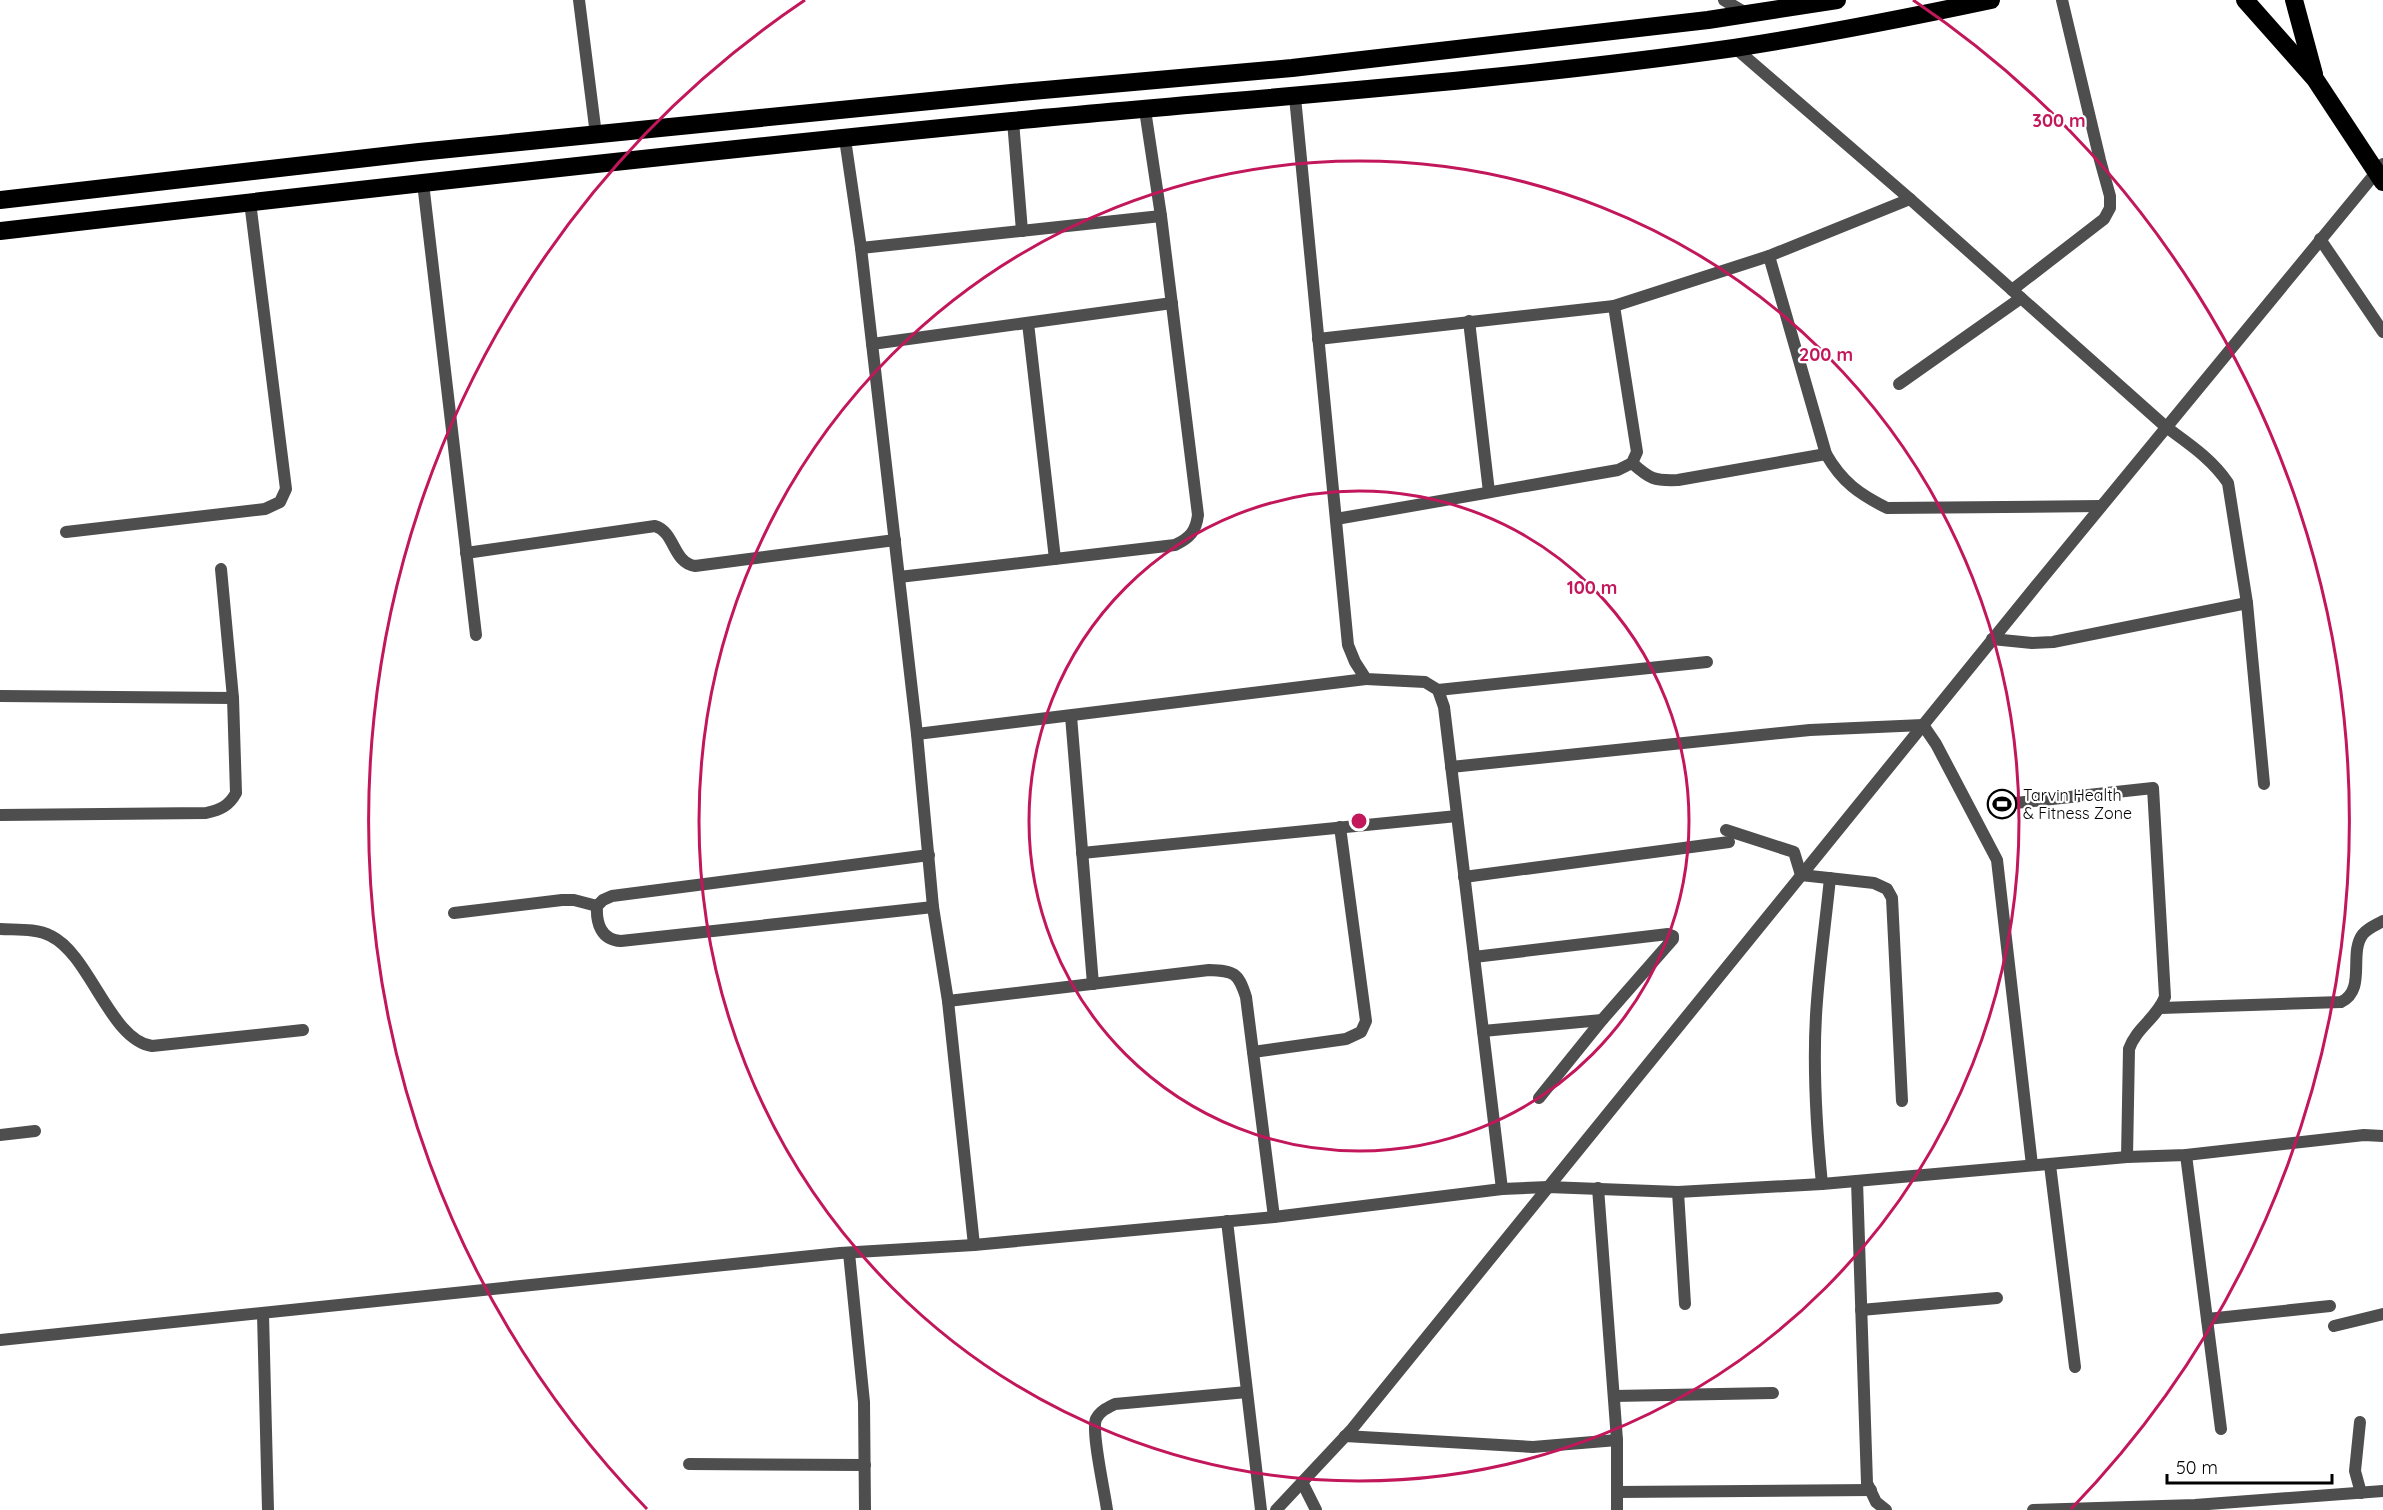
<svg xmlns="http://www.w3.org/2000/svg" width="2383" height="1510" font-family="Quicksand,sans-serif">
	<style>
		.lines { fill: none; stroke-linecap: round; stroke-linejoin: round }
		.street { stroke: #4e4e4e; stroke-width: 12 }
		.highway { stroke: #000; stroke-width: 18 }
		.ring { fill: none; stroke: #c2185b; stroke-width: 3 }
		.labels { text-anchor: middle; stroke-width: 4.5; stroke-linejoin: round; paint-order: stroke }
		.poi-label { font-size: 16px; fill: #000; stroke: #fff; text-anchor: start }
		.centre { fill: #c2185b; stroke: #fff; stroke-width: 3 }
		.ring-label { font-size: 18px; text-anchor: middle; font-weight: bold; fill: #c2185b; stroke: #fff; stroke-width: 4.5; stroke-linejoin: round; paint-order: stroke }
	</style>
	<rect width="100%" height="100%" fill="#fff"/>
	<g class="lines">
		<g class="street">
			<path d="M579 0 596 135"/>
			<path d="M1724 0 1749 15"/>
			<path d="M1734 47 1910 199 2166 427C2189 444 2212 459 2228 483L2247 603 2264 784"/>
			<path d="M1295 97 1348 645 1355 662 1366 679 1425 682 1438 690 1444 707 1502 1189"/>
			<path d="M1013 121 1022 231"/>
			<path d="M845 139 861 248 917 734 933 907 948 1001 974 1245"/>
			<path d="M423 183 476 635"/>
			<path d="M2320 239 2383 332"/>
			<path d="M861 248 1161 216"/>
			<path d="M1769 256 1826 454C1842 482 1859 494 1887 508L2101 506"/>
			<path d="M2012 290 2104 219 2110 208V196L2100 160 2062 0"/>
			<path d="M1469 321 1489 492"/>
			<path d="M1028 323 1055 559"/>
			<path d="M1318 339 1614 306 1769 256 1910 199"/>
			<path d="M872 344 1172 303"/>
			<path d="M1899 384 2021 298"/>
			<path d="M1632 463C1650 479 1654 481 1678 480L1826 454"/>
			<path d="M1336 519 1618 470 1632 463 1637 452 1614 306"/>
			<path d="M66 532 265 509 280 502 286 489 250 202"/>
			<path d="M466 553 655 526C675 532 673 563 695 566L895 540"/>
			<path d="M899 577 1175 545C1190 538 1196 531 1198 515L1161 216 1145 110"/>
			<path d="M1992 639 2032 643 2053 642 2247 603"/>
			<path d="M1438 690 1707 662"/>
			<path d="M0 696 233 698"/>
			<path d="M1071 716 1093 984"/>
			<path d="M917 734 1366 679"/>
			<path d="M1451 767 1810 730 1923 725 1936 744 1997 860 2032 1165"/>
			<path d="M2015 803 2153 788 2165 997C2157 1018 2136 1028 2129 1049L2127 1157"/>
			<path d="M0 815 206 813C220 810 229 806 236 793L233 698 221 569"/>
			<path d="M1726 830 1794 852 1801 875 1874 883 1887 889 1892 898 1902 1101"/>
			<path d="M1082 853 1457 816"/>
			<path d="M929 855 612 896 603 900 597 906C596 923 601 940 621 941L933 907"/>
			<path d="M1464 877 1729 842"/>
			<path d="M454 913 562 900H574L597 906"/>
			<path d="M0 929C16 930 36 928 51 936 90 955 110 1040 152 1046L303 1030"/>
			<path d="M1474 957 1668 934 1673 936V939L1602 1020 1539 1098"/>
			<path d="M948 1001 1209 970C1234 971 1238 972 1246 997L1274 1217"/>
			<path d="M2161 1008 2341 1002C2367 990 2348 953 2363 934 2368 928 2376 925 2383 921"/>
			<path d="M1483 1031 1602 1020"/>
			<path d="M1253 1052 1346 1039 1361 1032 1366 1021 1340 827"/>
			<path d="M0 1135 35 1131"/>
			<path d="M2186 1155 2221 1429"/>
			<path d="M2050 1165 2075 1367"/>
			<path d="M1857 1181 1867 1483 1876 1502 1886 1510"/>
			<path d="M1822 1184C1816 1124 1812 1061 1817 1001 1820 960 1826 919 1830 878"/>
			<path d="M1598 1188 1617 1440V1510"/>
			<path d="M1678 1192 1685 1304"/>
			<path d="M1227 1221 1261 1510"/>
			<path d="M849 1253 864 1402 865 1510"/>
			<path d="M1861 1310 1997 1298"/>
			<path d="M263 1314 268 1510"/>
			<path d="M2207 1319 2330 1306"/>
			<path d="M2334 1326 2383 1314"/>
			<path d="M0 1340 840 1253 974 1245 1274 1217 1502 1189 1548 1187 1678 1192 1822 1184 2127 1157 2186 1155 2364 1135 2383 1136"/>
			<path d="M1614 1396 1773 1393"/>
			<path d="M2360 1422 2355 1471 2361 1493"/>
			<path d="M1345 1436 1533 1447 1617 1440"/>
			<path d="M689 1464 865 1465"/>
			<path d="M1302 1482 1316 1510"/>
			<path d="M1617 1492 1871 1490"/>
			<path d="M1107 1510C1105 1493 1091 1432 1096 1419 1100 1411 1107 1408 1115 1404L1247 1392"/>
			<path d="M1276 1510 1352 1429 2040 581 2383 164"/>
			<path d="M2033 1510 2195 1505 2383 1491"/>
		</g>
		<g class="highway">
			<path d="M2245 0 2315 79 2383 182"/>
			<path d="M2294 0 2314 74"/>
			<path d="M0 200 419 152 1011 93 1292 68 1708 20 1837 0"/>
			<path d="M0 231C337 192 674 154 1012 121 1252 98 1494 82 1734 48 1820 35 1906 18 1991 0"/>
		</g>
	</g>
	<g class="ring">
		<circle cx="1359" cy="821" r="330"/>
		<circle cx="1359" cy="821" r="660"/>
		<path d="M647 1509A990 990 0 0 1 805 0M1913 0A990 990 0 0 1 2071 1509"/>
	</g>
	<defs>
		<g id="stadium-ring" transform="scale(1.5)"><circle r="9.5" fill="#fff" stroke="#000" stroke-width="1.5"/><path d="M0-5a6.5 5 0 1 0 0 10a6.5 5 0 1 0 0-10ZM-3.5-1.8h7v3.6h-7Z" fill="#000"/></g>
	</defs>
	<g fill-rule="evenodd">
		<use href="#stadium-ring" x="2002" y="804"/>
	</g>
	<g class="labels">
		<g class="poi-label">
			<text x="2023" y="801">Tarvin Health<tspan x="2023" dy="18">&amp; Fitness Zone</tspan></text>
		</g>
	</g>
	<circle cx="1359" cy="821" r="9" class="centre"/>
	<g class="ring-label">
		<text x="2059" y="127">300 m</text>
		<text x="1826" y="361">200 m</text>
		<text x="1592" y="594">100 m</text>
	</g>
	<path d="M2167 1474v9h165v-9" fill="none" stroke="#000000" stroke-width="3"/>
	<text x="2176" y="1474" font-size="18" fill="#000000" stroke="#ffffff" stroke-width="4.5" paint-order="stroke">50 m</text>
</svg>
